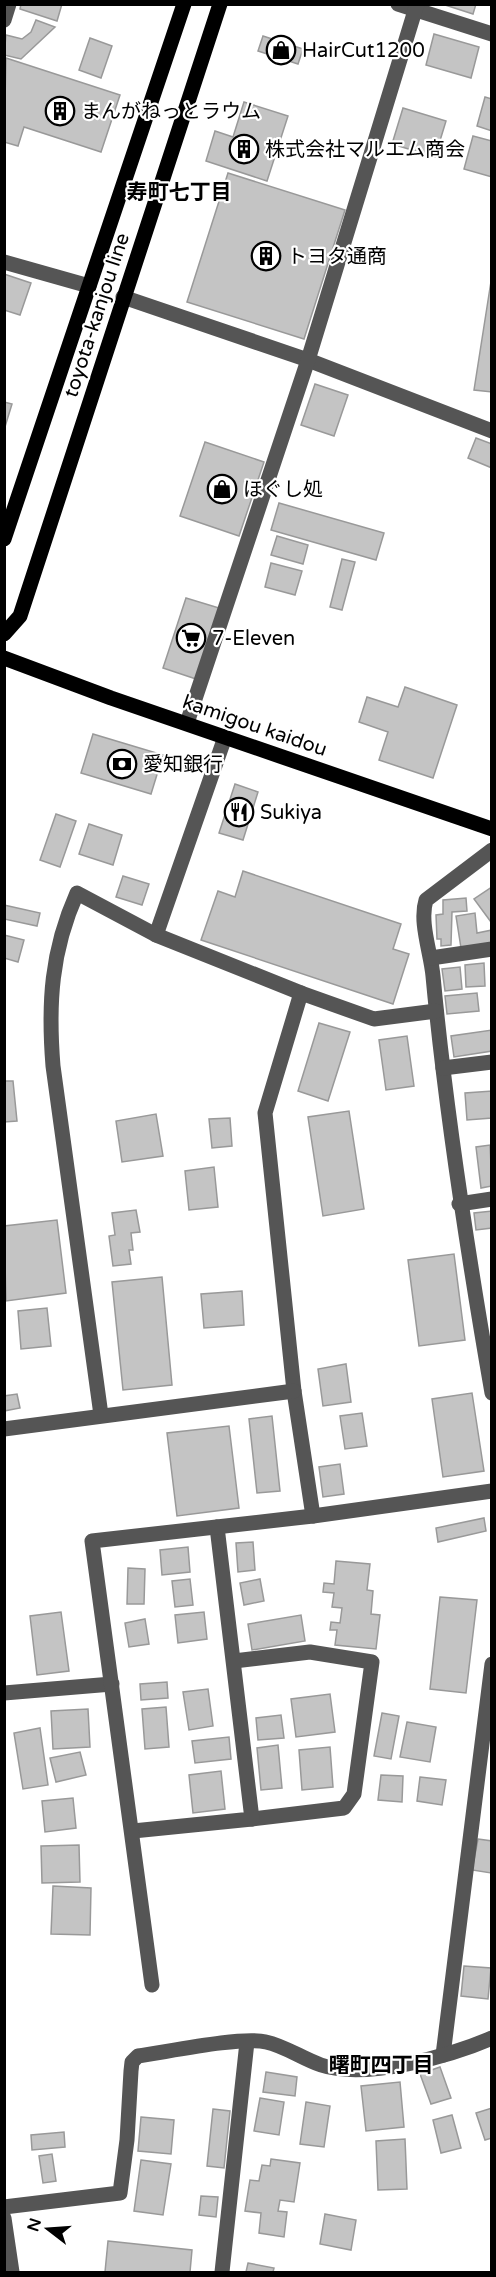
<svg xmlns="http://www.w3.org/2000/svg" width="496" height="2277" font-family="'Varela Round','Noto Sans JP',sans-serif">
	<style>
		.building { fill: #c4c4c4; stroke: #999; stroke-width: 1.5 }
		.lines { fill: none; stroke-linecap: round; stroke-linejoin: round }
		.minor { stroke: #555; stroke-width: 15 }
		.major { stroke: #000; stroke-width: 15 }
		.labels { text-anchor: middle; stroke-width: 4.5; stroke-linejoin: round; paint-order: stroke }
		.poi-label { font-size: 20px; fill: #000; stroke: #fff; text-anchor: start }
		.street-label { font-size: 20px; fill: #000; stroke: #fff }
		.neighbourhood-label { font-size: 21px; font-weight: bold; fill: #000; stroke: #fff }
	</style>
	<rect width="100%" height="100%" fill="#fff"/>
	<g class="building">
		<path d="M21 4H62L57 21 20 9Z"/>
		<path d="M442 4H476L473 14Z"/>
		<path d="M36 20 55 27 21 59 4 55 6 35 22 39 31 32Z"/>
		<path d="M434 34 479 47 471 78 426 65Z"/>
		<path d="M263 36 303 49 298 64 258 51Z"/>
		<path d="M90 38 112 46 101 78 79 70Z"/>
		<path d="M6 58 120 95 101 152 24 127 18 146 4 142Z"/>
		<path d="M485 97 492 99V131L477 126Z"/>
		<path d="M244 102 288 116 267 181 206 161 215 131 233 137Z"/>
		<path d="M403 108 446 121 435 157 392 144Z"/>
		<path d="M473 136 492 141V177L464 169Z"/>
		<path d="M228 173 345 210 304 339 187 302Z"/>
		<path d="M4 274 31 283 20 315 4 310Z"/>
		<path d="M492 275V392L474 390Z"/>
		<path d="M315 384 348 395 334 436 301 425Z"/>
		<path d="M4 402 12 404 4 430Z"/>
		<path d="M476 438 492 444V468L468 458Z"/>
		<path d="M205 442 264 462 239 536 180 516Z"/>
		<path d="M279 503 384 533 376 560 271 530Z"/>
		<path d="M277 536 308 545 303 564 271 555Z"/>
		<path d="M342 559 355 562 342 610 330 607Z"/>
		<path d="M271 563 302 571 295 595 265 587Z"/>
		<path d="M186 598 219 608 196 679 163 668Z"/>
		<path d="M405 687 457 705 433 778 379 760 388 732 359 722 367 697 398 707Z"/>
		<path d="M93 734 163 755 151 794 81 773Z"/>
		<path d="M235 784 258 792 243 840 219 833Z"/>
		<path d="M56 814 76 821 60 867 40 860Z"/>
		<path d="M89 824 122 835 113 865 79 854Z"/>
		<path d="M243 871 401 924 393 949 409 954 393 1004 201 940 218 891 235 897Z"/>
		<path d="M123 876 149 884 142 905 116 897Z"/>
		<path d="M492 887V921L491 922 474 899Z"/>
		<path d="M466 898 467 911 452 912 451 945 441 946V939H437L436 915 443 914V900Z"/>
		<path d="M4 905 40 913 37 926 4 919Z"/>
		<path d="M475 913 477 933 492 930V944L461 948 456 916Z"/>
		<path d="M4 935 24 940 18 962 4 958Z"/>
		<path d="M484 963 485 986 466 987 465 965Z"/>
		<path d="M460 967 462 989 445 991 442 969Z"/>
		<path d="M477 993 479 1011 447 1014 445 996Z"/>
		<path d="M319 1023 350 1032 328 1101 298 1091Z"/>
		<path d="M492 1030V1051L454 1057 451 1036Z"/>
		<path d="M407 1036 414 1086 386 1090 379 1040Z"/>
		<path d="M4 1081H13L17 1121 4 1122Z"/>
		<path d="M492 1091V1118L467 1120 465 1093Z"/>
		<path d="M349 1111 364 1209 323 1216 308 1117Z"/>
		<path d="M156 1114 163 1156 122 1162 116 1121Z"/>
		<path d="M230 1118 232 1146 212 1148 209 1119Z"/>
		<path d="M490 1145 492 1186 481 1188 476 1147Z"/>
		<path d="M214 1167 218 1207 189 1210 185 1171Z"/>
		<path d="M136 1210 140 1232 131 1233 133 1250H129L131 1264 113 1266 109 1236 115 1235 112 1213Z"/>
		<path d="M492 1211V1228L476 1230 474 1213Z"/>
		<path d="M57 1220 66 1293 6 1301 4 1226Z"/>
		<path d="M454 1254 465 1340 419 1346 408 1260Z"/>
		<path d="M162 1277 172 1385 123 1390 112 1282Z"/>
		<path d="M242 1291 244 1325 204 1328 201 1294Z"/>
		<path d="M47 1308 51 1346 21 1349 18 1311Z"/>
		<path d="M346 1364 351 1402 323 1406 318 1369Z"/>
		<path d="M472 1393 484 1471 443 1477 432 1399Z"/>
		<path d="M17 1394 20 1408 4 1411V1396Z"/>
		<path d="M362 1413 367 1446 345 1449 340 1416Z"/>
		<path d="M272 1416 280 1491 257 1493 249 1419Z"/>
		<path d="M229 1426 239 1508 177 1516 167 1433Z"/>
		<path d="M340 1464 344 1494 323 1497 319 1467Z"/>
		<path d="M484 1518 486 1531 438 1542 436 1528Z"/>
		<path d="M253 1542 255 1570 238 1572 236 1543Z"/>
		<path d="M188 1547 190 1572 162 1575 160 1550Z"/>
		<path d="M336 1561 370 1564 367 1590 373 1591 371 1614 380 1615 376 1649 335 1645 337 1630H330L331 1622 340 1623 342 1608 332 1607 334 1593 323 1592 324 1583 334 1584Z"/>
		<path d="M128 1568 145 1569 144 1604H127Z"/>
		<path d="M190 1579 193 1605 175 1607 172 1581Z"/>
		<path d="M260 1579 264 1601 244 1605 240 1583Z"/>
		<path d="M440 1597 477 1600 466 1693 430 1689Z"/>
		<path d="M61 1612 69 1671 37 1675 30 1616Z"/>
		<path d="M204 1612 207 1639 178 1643 175 1615Z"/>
		<path d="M301 1615 305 1641 252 1650 248 1624Z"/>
		<path d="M145 1619 149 1644 129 1647 125 1623Z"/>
		<path d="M167 1682 168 1698 141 1700 140 1684Z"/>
		<path d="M208 1689 213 1726 189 1730 183 1692Z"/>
		<path d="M330 1694 335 1732 296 1737 291 1699Z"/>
		<path d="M166 1707 169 1747 145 1749 142 1709Z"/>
		<path d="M88 1709 90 1747 53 1749 51 1711Z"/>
		<path d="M382 1713 399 1716 391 1759 374 1756Z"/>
		<path d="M281 1715 284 1738 258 1740 256 1718Z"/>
		<path d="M407 1722 436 1727 430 1762 400 1757Z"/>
		<path d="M40 1728 48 1785 23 1789 14 1733Z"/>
		<path d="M229 1737 231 1759 195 1763 192 1741Z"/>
		<path d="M278 1745 282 1788 261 1790 257 1748Z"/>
		<path d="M330 1747 333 1787 302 1790 299 1750Z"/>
		<path d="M80 1752 86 1775 56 1782 50 1758Z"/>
		<path d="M221 1771 225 1809 193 1813 189 1775Z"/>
		<path d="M381 1775 403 1776 402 1802 378 1800Z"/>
		<path d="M420 1777 446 1780 442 1805 417 1801Z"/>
		<path d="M73 1798 76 1828 45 1832 42 1801Z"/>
		<path d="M478 1839 492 1841 491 1873 472 1870Z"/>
		<path d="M79 1845 80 1882 42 1883 41 1846Z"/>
		<path d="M53 1886 91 1888 90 1935 51 1934Z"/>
		<path d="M464 1966 491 1968 488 1999 461 1996Z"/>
		<path d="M440 2067 451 2098 431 2104 420 2074Z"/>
		<path d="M266 2072 297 2077 295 2096 263 2092Z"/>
		<path d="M400 2082 404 2127 366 2131 361 2086Z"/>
		<path d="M260 2098 284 2102 279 2135 254 2131Z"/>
		<path d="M306 2102 330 2106 324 2147 300 2144Z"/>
		<path d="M492 2108V2138L485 2140 476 2113Z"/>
		<path d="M213 2109 230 2111 224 2168 207 2166Z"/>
		<path d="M452 2115 461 2148 441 2153 433 2120Z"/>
		<path d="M141 2117 174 2120 171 2154 138 2151Z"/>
		<path d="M64 2132 65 2147 32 2150 31 2135Z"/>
		<path d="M405 2139 407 2189 378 2190 376 2141Z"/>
		<path d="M52 2154 56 2181 43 2183 39 2156Z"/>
		<path d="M271 2159 300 2163 294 2202 280 2200 278 2211 287 2212 284 2237 259 2233 261 2213 245 2211 250 2180 259 2181 262 2165 270 2166Z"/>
		<path d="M141 2160 171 2164 163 2215 134 2211Z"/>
		<path d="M201 2196 218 2197 216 2217 199 2215Z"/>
		<path d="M325 2214 356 2220 351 2250 320 2244Z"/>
		<path d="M108 2241 192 2250 190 2272H105Z"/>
		<path d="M248 2263 274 2268 273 2272H246Z"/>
	</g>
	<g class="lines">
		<g class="minor">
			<path d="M398 4 492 34"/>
			<path d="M4 20 9 4"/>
			<path d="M4 262 89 286"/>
			<path d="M123 297 308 360 492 431"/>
			<path d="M187 723 308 360 417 4"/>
			<path d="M492 850 426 900C419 922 431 953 433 976 446 1116 468 1255 492 1393"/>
			<path d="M156 935 225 737"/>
			<path d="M431 958 492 949"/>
			<path d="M301 993 265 1113 294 1391 313 1516"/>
			<path d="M443 1068 492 1062"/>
			<path d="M459 1204 492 1199"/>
			<path d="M101 1415 53 1066C48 1004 51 951 77 893L156 935 301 993 374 1019 436 1011"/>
			<path d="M4 1429 294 1391"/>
			<path d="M234 1661 310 1652 372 1662 354 1794 344 1808 252 1819"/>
			<path d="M4 1693 112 1684"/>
			<path d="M133 1831 252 1819 217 1527"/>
			<path d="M152 1985 92 1541 313 1516 492 1491"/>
			<path d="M443 2055 492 1664"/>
			<path d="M4 2207 120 2193 127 2140 131 2071 132 2062 138 2056C167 2052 241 2036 266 2042 285 2046 303 2059 321 2065 366 2080 450 2056 492 2038"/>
			<path d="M4 2218 12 2272"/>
			<path d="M222 2272 247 2042"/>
		</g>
		<g class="major">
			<path d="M4 539 184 4"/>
			<path d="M4 634 20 616 220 4"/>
			<path d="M4 658 111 698 492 829"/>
		</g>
	</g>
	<defs>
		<g id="shop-ring" transform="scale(1.5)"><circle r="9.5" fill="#fff" stroke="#000" stroke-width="1.5"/><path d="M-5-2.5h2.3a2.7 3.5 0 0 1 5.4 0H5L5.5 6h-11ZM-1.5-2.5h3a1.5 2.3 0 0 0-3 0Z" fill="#000"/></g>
		<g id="building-ring" transform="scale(1.5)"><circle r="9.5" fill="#fff" stroke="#000" stroke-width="1.5"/><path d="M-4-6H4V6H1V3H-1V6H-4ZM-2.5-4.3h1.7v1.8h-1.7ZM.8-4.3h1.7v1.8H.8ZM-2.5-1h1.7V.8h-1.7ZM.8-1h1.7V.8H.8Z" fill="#000"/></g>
		<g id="supermarket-ring" transform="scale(1.5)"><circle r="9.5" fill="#fff" stroke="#000" stroke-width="1.5"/><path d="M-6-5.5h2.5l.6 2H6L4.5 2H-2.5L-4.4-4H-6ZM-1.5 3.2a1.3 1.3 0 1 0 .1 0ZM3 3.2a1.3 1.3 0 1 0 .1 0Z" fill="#000"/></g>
		<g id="bank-ring" transform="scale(1.5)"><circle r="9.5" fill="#fff" stroke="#000" stroke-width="1.5"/><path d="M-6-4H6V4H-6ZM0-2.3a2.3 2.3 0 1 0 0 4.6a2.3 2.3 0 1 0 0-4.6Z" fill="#000"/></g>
		<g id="restaurant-ring" transform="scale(1.5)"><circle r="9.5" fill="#fff" stroke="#000" stroke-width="1.5"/><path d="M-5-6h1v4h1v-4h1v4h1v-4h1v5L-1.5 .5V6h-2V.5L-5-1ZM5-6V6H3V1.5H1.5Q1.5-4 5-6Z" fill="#000"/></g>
	</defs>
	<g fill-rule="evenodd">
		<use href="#shop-ring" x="281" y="50"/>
		<use href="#building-ring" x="60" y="111"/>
		<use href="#building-ring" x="244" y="149"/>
		<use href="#building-ring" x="266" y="256"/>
		<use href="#shop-ring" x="222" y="489"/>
		<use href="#supermarket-ring" x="191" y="638"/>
		<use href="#bank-ring" x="122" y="764"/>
		<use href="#restaurant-ring" x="239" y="812"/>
	</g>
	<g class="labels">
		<g class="poi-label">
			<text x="302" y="57">HairCut1200</text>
			<text x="81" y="118">まんがねっとラウム</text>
			<text x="265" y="156">株式会社マルエム商会</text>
			<text x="287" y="263">トヨタ通商</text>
			<text x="243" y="496">ほぐし処</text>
			<text x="212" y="645">7-Eleven</text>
			<text x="143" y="771">愛知銀行</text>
			<text x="260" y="819">Sukiya</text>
		</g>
		<g class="street-label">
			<text transform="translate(96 315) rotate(-72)" y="7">toyota-kanjou line</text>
			<text transform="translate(255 725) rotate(19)" y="7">kamigou kaidou</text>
		</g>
		<g class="neighbourhood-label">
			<text x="179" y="199">寿町七丁目</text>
			<text x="381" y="2072">曙町四丁目</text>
		</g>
	</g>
	<rect width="496" height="2277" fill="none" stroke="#000000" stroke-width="12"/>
	<g transform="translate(48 2229) rotate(287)" stroke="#ffffff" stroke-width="4.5" paint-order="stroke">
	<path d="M0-4.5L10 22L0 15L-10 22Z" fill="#000000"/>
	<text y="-9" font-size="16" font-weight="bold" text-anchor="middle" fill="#000000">N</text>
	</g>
</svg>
